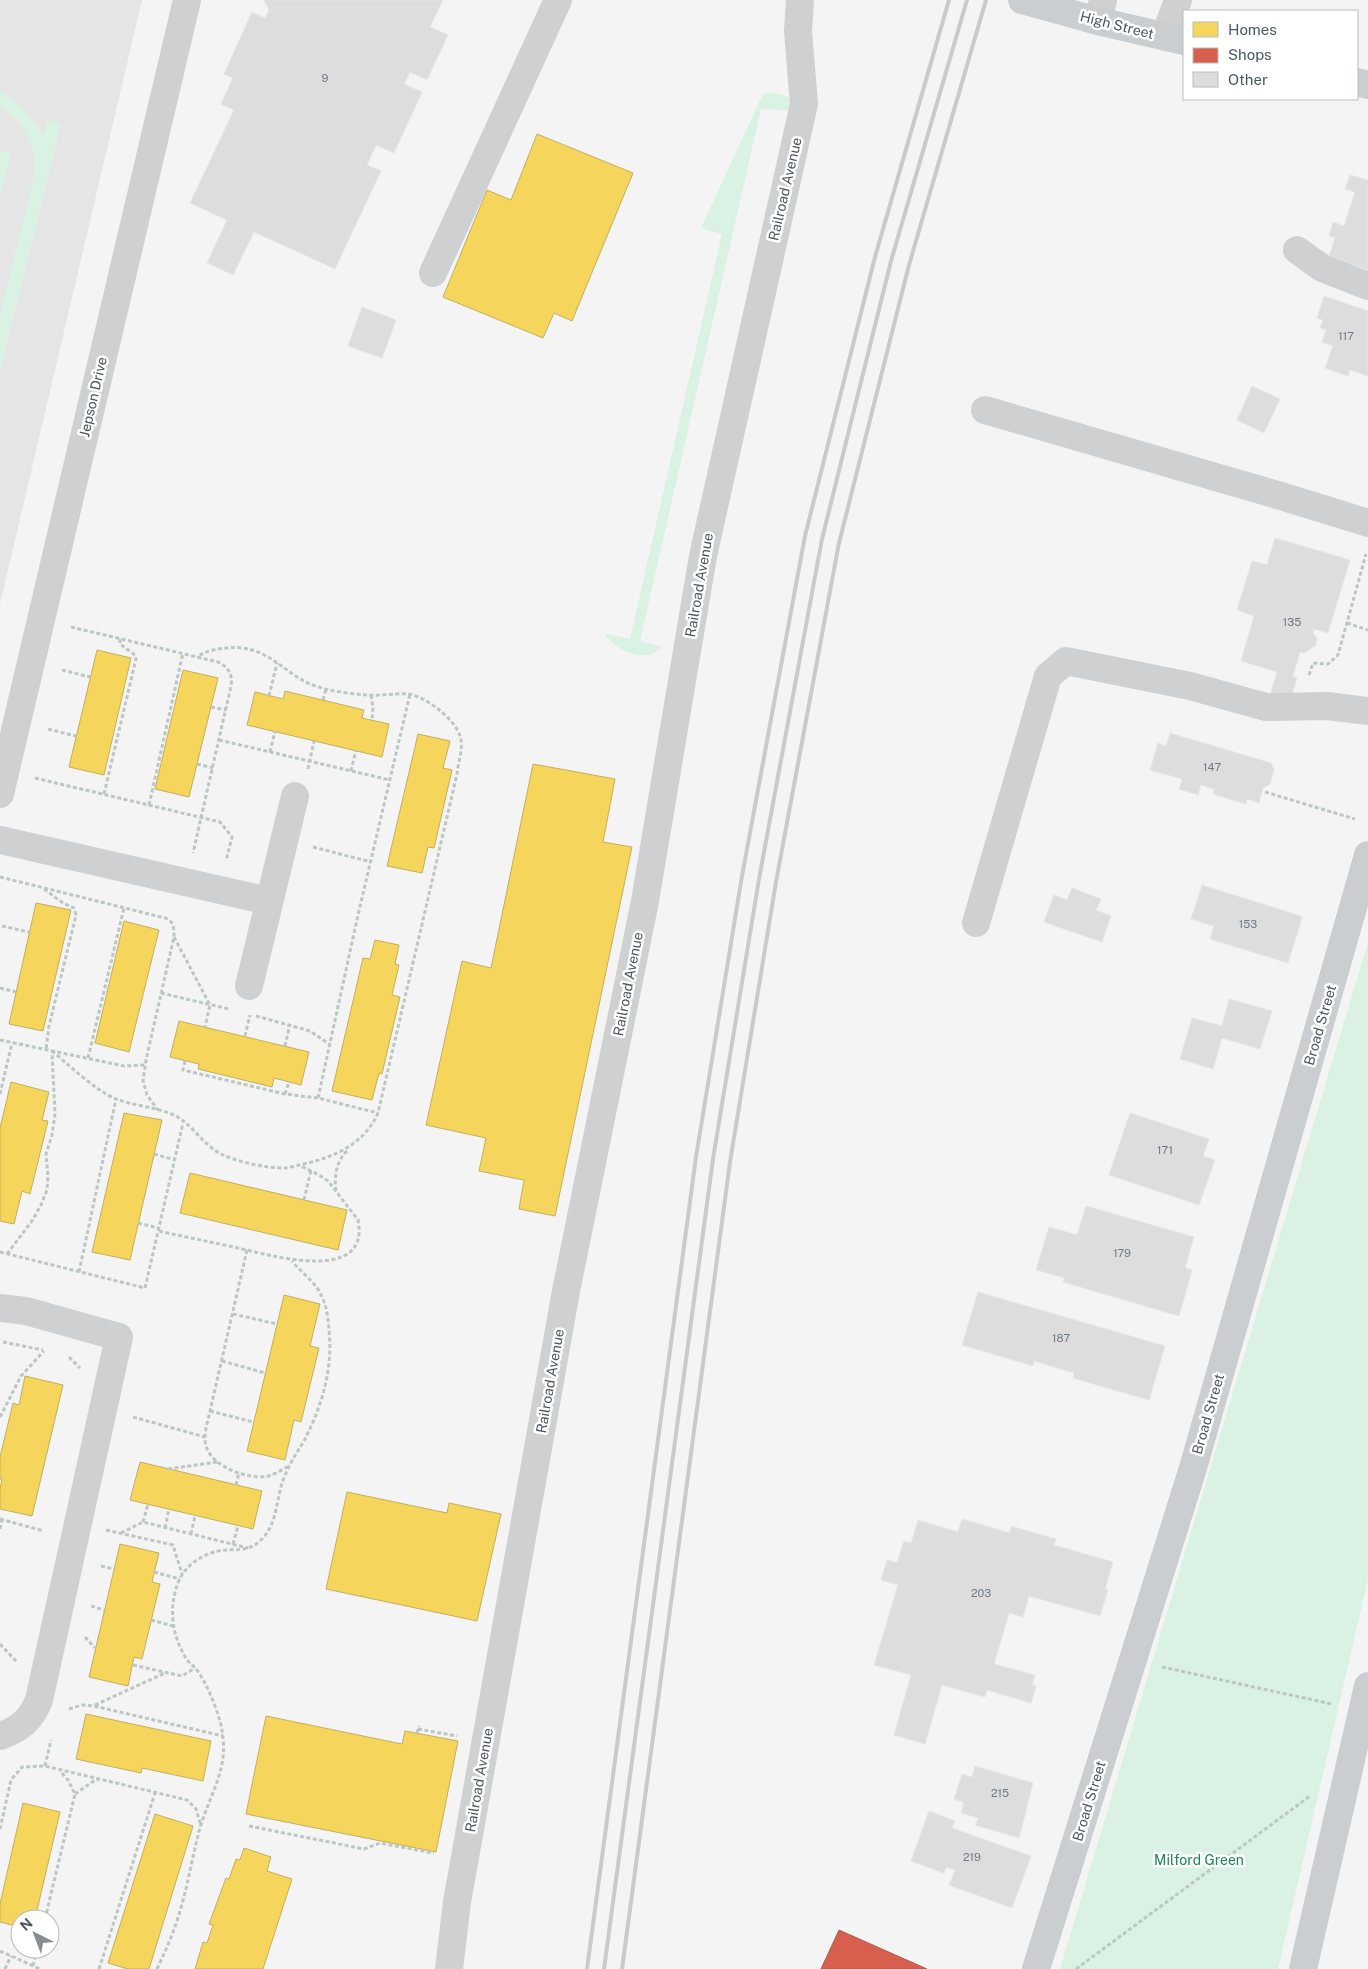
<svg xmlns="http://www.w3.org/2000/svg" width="1368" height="1969" font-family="'Public Sans',sans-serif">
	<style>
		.education { fill: #e6e5e6 }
		.green { fill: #d9f2e3 }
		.homes { fill: #f6d55c; stroke: #c2af5e }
		.shops { fill: #d6604d; stroke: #ac5d53 }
		.building { fill: #ddddde; stroke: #e5e6e7 }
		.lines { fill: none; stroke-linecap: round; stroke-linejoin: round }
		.path { stroke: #bcc7c4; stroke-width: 3; stroke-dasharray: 4 2.5; stroke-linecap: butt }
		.minor { stroke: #ced0d2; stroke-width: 28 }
		.major { stroke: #caced1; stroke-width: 28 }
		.rail { stroke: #c9cacc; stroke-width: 4 }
		.labels { text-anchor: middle; stroke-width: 5; stroke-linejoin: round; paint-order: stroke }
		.number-label { font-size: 11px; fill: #707881 }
		.street-label { font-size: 14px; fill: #4a5661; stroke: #fff }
		.park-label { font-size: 14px; fill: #17864f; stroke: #fff }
	</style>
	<rect width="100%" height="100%" fill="#f4f4f4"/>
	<path class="education" d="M0 0H142L0 604Z"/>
	<g class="green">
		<path d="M0 91C19 103 33 116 43 136L48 120 61 124 0 371V314L32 184C39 152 29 125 0 107Z"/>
		<path d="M769 93 781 94 791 99 795 111 761 109 640 641 662 647C646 665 615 651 604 633L630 639 722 234 701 228 762 96 763 94Z"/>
		<path d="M0 151 11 154 0 198Z"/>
		<path d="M1368 942V1579L1278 1969H1060Z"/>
	</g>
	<g class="homes">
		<path d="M537 134 633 173 572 321 554 313 543 338 443 297 487 190 511 200Z"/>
		<path d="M97 650 131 658 104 775 69 767Z"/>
		<path d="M183 670 218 678 189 797 155 789Z"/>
		<path d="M285 691 364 710 362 718 389 724 382 757 247 725 255 692 283 699Z"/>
		<path d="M418 734 450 741 443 768 452 770 434 848 428 847 422 873 387 866Z"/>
		<path d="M533 764 615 779 603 842 632 847 555 1216 519 1209 524 1180 479 1171 486 1138 426 1125 462 961 491 968Z"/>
		<path d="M36 903 71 910 43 1031 9 1024Z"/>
		<path d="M124 921 159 930 129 1052 95 1043Z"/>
		<path d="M375 940 399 945 395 964 399 965 392 995 400 997 382 1074 379 1073 372 1100 332 1091 363 958 370 959Z"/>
		<path d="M179 1021 309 1052 301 1085 274 1078 272 1087 198 1069 199 1064 170 1057Z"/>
		<path d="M11 1082 49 1092 42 1120 48 1121 30 1194 22 1191 14 1224 0 1221V1128Z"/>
		<path d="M124 1113 162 1120 130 1260 92 1252Z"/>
		<path d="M190 1173 347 1210 338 1250 180 1213Z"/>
		<path d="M284 1295 320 1304 310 1346 319 1348 301 1422 294 1420 285 1460 247 1451Z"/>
		<path d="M25 1376 63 1385 32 1516 0 1509V1489L2 1479H0V1457L13 1403 19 1405Z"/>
		<path d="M140 1462 262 1491 253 1529 130 1500Z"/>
		<path d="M347 1492 447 1513 449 1503 501 1514 477 1621 326 1589Z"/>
		<path d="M120 1544 159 1553 152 1582 160 1584 142 1659 134 1657 128 1686 89 1677Z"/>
		<path d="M86 1714 211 1741 203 1781 142 1768 141 1773 76 1759Z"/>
		<path d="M266 1716 402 1744 405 1731 458 1741 436 1852 246 1814Z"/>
		<path d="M23 1803 60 1812 35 1919H20V1927L0 1922V1904Z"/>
		<path d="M155 1814 193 1826 149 1969H128L108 1963Z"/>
		<path d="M244 1848 271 1857 267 1871 292 1879 263 1969H195L203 1942 207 1943 213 1925 209 1924 226 1878 229 1879 236 1859 240 1860Z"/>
	</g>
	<path class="shops" d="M839 1930 927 1969H821Z"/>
	<g class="building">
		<path d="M264 0H443L430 27 448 35 427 80 410 72 404 84 422 92 394 153 376 145 367 165 381 171 335 269 254 232 233 275 207 263 227 220 190 203 234 110 221 104 233 78 224 74 252 12 265 18 269 10Z"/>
		<path d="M1350 175 1368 180V270L1329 256 1335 238 1329 236 1333 222 1344 226 1355 192 1345 189Z"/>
		<path d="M1324 296 1368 311V376L1350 370 1348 376 1325 368 1333 346 1322 342 1326 330 1320 328 1323 320 1317 318Z"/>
		<path d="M362 307 396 320 382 358 348 346Z"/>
		<path d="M1252 386 1280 399 1264 433 1237 420Z"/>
		<path d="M1275 538 1350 560 1328 633 1314 629 1313 633 1317 639 1316 645 1304 653 1300 652 1293 676 1297 678 1291 698 1271 692 1277 672 1241 661 1254 616 1237 610 1252 561 1267 565Z"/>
		<path d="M1170 733 1271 763 1274 770 1270 784 1263 788 1259 803 1247 799 1246 804 1213 794 1214 789 1201 785 1198 795 1179 789 1182 779 1150 770 1158 743 1166 746Z"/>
		<path d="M1202 885 1301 916 1302 918 1288 963 1210 939 1214 926 1191 919Z"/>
		<path d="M1072 888 1101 899 1096 910 1111 916 1102 942 1044 922 1054 895 1067 900Z"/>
		<path d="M1229 999 1272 1011 1260 1049 1222 1038 1213 1069 1180 1059 1192 1018 1222 1026Z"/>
		<path d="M1130 1113 1209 1139 1203 1156 1215 1160 1199 1205 1109 1175Z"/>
		<path d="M1086 1206 1194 1237 1185 1268 1192 1270 1179 1316 1063 1282 1065 1278 1036 1270 1049 1227 1077 1235Z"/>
		<path d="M978 1292 1165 1346 1149 1400 1073 1378 1074 1373 1034 1361 1033 1366 962 1345Z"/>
		<path d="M962 1519 1010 1533 1011 1526 1056 1539 1054 1545 1113 1562 1105 1589 1108 1590 1100 1616 1029 1596 1023 1617 1009 1613 994 1664 1035 1675 1032 1685 1036 1686 1031 1703 987 1690 985 1697 942 1685 925 1744 894 1735 911 1675 874 1665 898 1585 881 1580 887 1560 897 1563 904 1541 911 1543 918 1520 958 1532Z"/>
		<path d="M975 1766 1033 1783 1019 1838 975 1825 978 1818 961 1813 964 1802 954 1799 962 1774 972 1777Z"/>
		<path d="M929 1811 955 1821 952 1828 1031 1856 1012 1908 949 1885 955 1870 946 1867 944 1873 911 1861Z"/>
	</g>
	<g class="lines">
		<g class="path">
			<path d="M1347 623 1368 630"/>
			<path d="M71 627 218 662C228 667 233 674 231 686L193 853"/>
			<path d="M62 670 90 677"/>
			<path d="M1309 675 1313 663 1328 664 1338 655 1366 554"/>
			<path d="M371 695 373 708 372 720"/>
			<path d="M269 696 277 663"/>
			<path d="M323 700 326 689"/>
			<path d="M211 707 226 710"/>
			<path d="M48 729 76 736"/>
			<path d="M219 740 390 780"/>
			<path d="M270 752 275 731"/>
			<path d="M197 764 213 768"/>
			<path d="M308 769 314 741"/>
			<path d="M351 771 356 750"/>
			<path d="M35 778 220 822 232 837 226 861"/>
			<path d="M1265 792 1355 819"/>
			<path d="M104 794 136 659 135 655 120 644V638"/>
			<path d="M149 805 183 653"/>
			<path d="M313 847 371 862"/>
			<path d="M0 877 165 918C174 921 174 928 174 937L146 1060 143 1081 147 1095 158 1110"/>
			<path d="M44 889 63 903 74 908 76 915 49 1026 46 1050"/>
			<path d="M2 926 29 932"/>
			<path d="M174 937 210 1005 205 1027"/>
			<path d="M0 988 16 992"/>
			<path d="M161 993 229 1009"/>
			<path d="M256 1016 310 1031 329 1044"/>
			<path d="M245 1036 250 1015"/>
			<path d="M0 1040 124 1066 145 1065"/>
			<path d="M285 1046 290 1024"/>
			<path d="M52 1051C69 1065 96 1091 116 1099 134 1106 156 1107 174 1115 190 1122 203 1145 221 1154 239 1162 264 1168 284 1168 289 1168 294 1166 299 1165 332 1158 363 1146 378 1113L457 774C458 763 464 747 460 736 455 719 426 697 409 694 395 693 381 696 367 695 353 694 336 692 322 688 285 679 271 643 226 648 216 649 205 651 197 657"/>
			<path d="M88 1058 124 908"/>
			<path d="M185 1061 183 1070 285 1094 318 1098 378 1113"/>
			<path d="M0 1094 12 1043"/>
			<path d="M285 1094 289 1082"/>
			<path d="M318 1098 358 915 410 694"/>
			<path d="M154 1154 175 1160"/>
			<path d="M336 1191C334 1176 336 1162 347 1151"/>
			<path d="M304 1200 311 1170"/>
			<path d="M138 1223 159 1228"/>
			<path d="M159 1231C185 1237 211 1242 238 1248 269 1255 371 1285 358 1220L328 1181 319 1175 301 1166"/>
			<path d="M247 1250 210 1411C208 1422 203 1434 206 1446 212 1467 248 1480 268 1476 276 1474 283 1469 289 1466"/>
			<path d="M0 1252 145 1288 183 1123"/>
			<path d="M7 1254 32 1221 41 1205 47 1190 48 1176 46 1154 52 1135 55 1114 52 1052"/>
			<path d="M79 1272 116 1099"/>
			<path d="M233 1314 277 1324"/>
			<path d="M3 1342 43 1350"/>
			<path d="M69 1357 80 1368"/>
			<path d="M222 1361 265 1373"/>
			<path d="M210 1411 253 1422"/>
			<path d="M0 1417 21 1376 44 1351"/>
			<path d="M133 1417 205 1437"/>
			<path d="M168 1469 217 1462"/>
			<path d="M236 1485 239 1472"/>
			<path d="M0 1519 44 1531"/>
			<path d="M143 1522 148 1504"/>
			<path d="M165 1528 169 1509"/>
			<path d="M0 1529 2 1520"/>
			<path d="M106 1530 173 1545 182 1574"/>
			<path d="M121 1533 143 1522 248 1548"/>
			<path d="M191 1534 195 1516"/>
			<path d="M233 1544 238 1526"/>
			<path d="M101 1566 114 1569"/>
			<path d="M154 1572 180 1579"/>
			<path d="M91 1606 104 1610"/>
			<path d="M151 1620 173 1626"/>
			<path d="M85 1637 95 1648"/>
			<path d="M0 1644 17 1662"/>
			<path d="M133 1665 182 1676 195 1668"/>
			<path d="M1162 1667 1332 1704"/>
			<path d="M95 1705 165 1673"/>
			<path d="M69 1709 82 1705 94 1706 223 1736"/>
			<path d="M418 1729 457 1736"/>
			<path d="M417 1733 419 1726"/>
			<path d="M45 1766 51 1740"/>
			<path d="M75 1794 92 1782 98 1780"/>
			<path d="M249 1826 364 1849 380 1843 434 1853"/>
			<path d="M0 1829 11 1780 22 1767 45 1766 187 1800 196 1809 201 1826"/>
			<path d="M45 1919 75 1794 68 1780 60 1771"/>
			<path d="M0 1951 40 1969"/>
			<path d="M33 1966 37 1949"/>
			<path d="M5 1969 11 1956"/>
			<path d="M99 1969 155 1793"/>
			<path d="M157 1969C167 1948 176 1927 182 1904 189 1879 193 1853 200 1828 209 1797 227 1771 223 1738 222 1720 209 1688 199 1673 196 1668 192 1665 188 1661 172 1638 168 1609 178 1583 184 1566 201 1555 218 1551 234 1548 247 1553 260 1541 280 1522 275 1495 286 1473 291 1461 298 1451 304 1441 322 1406 333 1369 329 1330 328 1318 327 1306 321 1295 315 1281 301 1273 292 1261"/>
			<path d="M1076 1969 1310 1796"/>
		</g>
		<g class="minor">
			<path d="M1098 21 1103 0"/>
			<path d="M1165 36 1178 0"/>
			<path d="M1297 250 1322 268 1368 286"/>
			<path d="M433 273 558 0"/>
			<path d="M985 410 1281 496 1368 523"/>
			<path d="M0 794 187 0"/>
			<path d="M0 840 269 901"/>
			<path d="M976 923 1048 676 1066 661 1190 686 1266 707 1327 706 1368 711"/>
			<path d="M249 986 295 796"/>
			<path d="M0 1308 26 1311 119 1337 39 1700C31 1720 20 1729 0 1736"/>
			<path d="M449 1969 457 1902 566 1291 645 901 703 556 804 104 798 31 800 0"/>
		</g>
		<g class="major">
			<path d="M1022 0 1098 21 1184 41"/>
			<path d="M1357 82 1368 85"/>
			<path d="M1036 1969 1193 1468 1368 855"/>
			<path d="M1303 1969 1368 1686"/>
		</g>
		<g class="rail">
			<path d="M587 1969 696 1157 742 876 805 536 875 257 949 0"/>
			<path d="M604 1969 713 1159 759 879 822 539 891 261 967 0"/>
			<path d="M622 1969 730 1162 776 882 839 543 909 265 986 0"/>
		</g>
	</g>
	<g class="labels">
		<g class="number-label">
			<text x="325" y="82">9</text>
			<text x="1346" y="340">117</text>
			<text x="1292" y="626">135</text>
			<text x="1212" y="771">147</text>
			<text x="1248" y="928">153</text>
			<text x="1165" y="1154">171</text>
			<text x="1122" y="1257">179</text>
			<text x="1061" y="1342">187</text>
			<text x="981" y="1597">203</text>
			<text x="1000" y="1797">215</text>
			<text x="972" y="1861">219</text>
		</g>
		<g class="street-label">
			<text transform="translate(1117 25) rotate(14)" y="5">High Street</text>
			<text transform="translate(785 189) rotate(-77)" y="5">Railroad Avenue</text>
			<text transform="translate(93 397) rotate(-77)" y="5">Jepson Drive</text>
			<text transform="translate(699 585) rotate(-80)" y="5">Railroad Avenue</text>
			<text transform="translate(628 984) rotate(-79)" y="5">Railroad Avenue</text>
			<text transform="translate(1320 1025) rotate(-74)" y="5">Broad Street</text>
			<text transform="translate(550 1381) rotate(-80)" y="5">Railroad Avenue</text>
			<text transform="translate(1208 1414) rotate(-74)" y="5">Broad Street</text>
			<text transform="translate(479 1780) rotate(-80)" y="5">Railroad Avenue</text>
			<text transform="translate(1089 1801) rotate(-73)" y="5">Broad Street</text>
		</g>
		<g class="park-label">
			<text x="1199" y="1865">Milford Green</text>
		</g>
	</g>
	<rect x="1183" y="10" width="175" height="90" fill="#ffffff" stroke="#b7bbc0"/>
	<rect x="1193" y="22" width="25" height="15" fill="#f6d55c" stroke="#b7bbc0"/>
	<text x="1228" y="35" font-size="15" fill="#4a5661">Homes</text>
	<rect x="1193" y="48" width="25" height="15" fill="#d6604d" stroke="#b7bbc0"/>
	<text x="1228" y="60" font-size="15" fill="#4a5661">Shops</text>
	<rect x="1193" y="72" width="25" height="15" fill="#ddddde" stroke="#b7bbc0"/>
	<text x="1228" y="85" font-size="15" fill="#4a5661">Other</text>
	<g transform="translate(35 1934) rotate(318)"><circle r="24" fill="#ffffff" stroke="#b7bbc0"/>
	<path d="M0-4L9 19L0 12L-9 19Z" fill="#868d94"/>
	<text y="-8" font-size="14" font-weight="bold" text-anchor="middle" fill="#4a5661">N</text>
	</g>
</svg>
